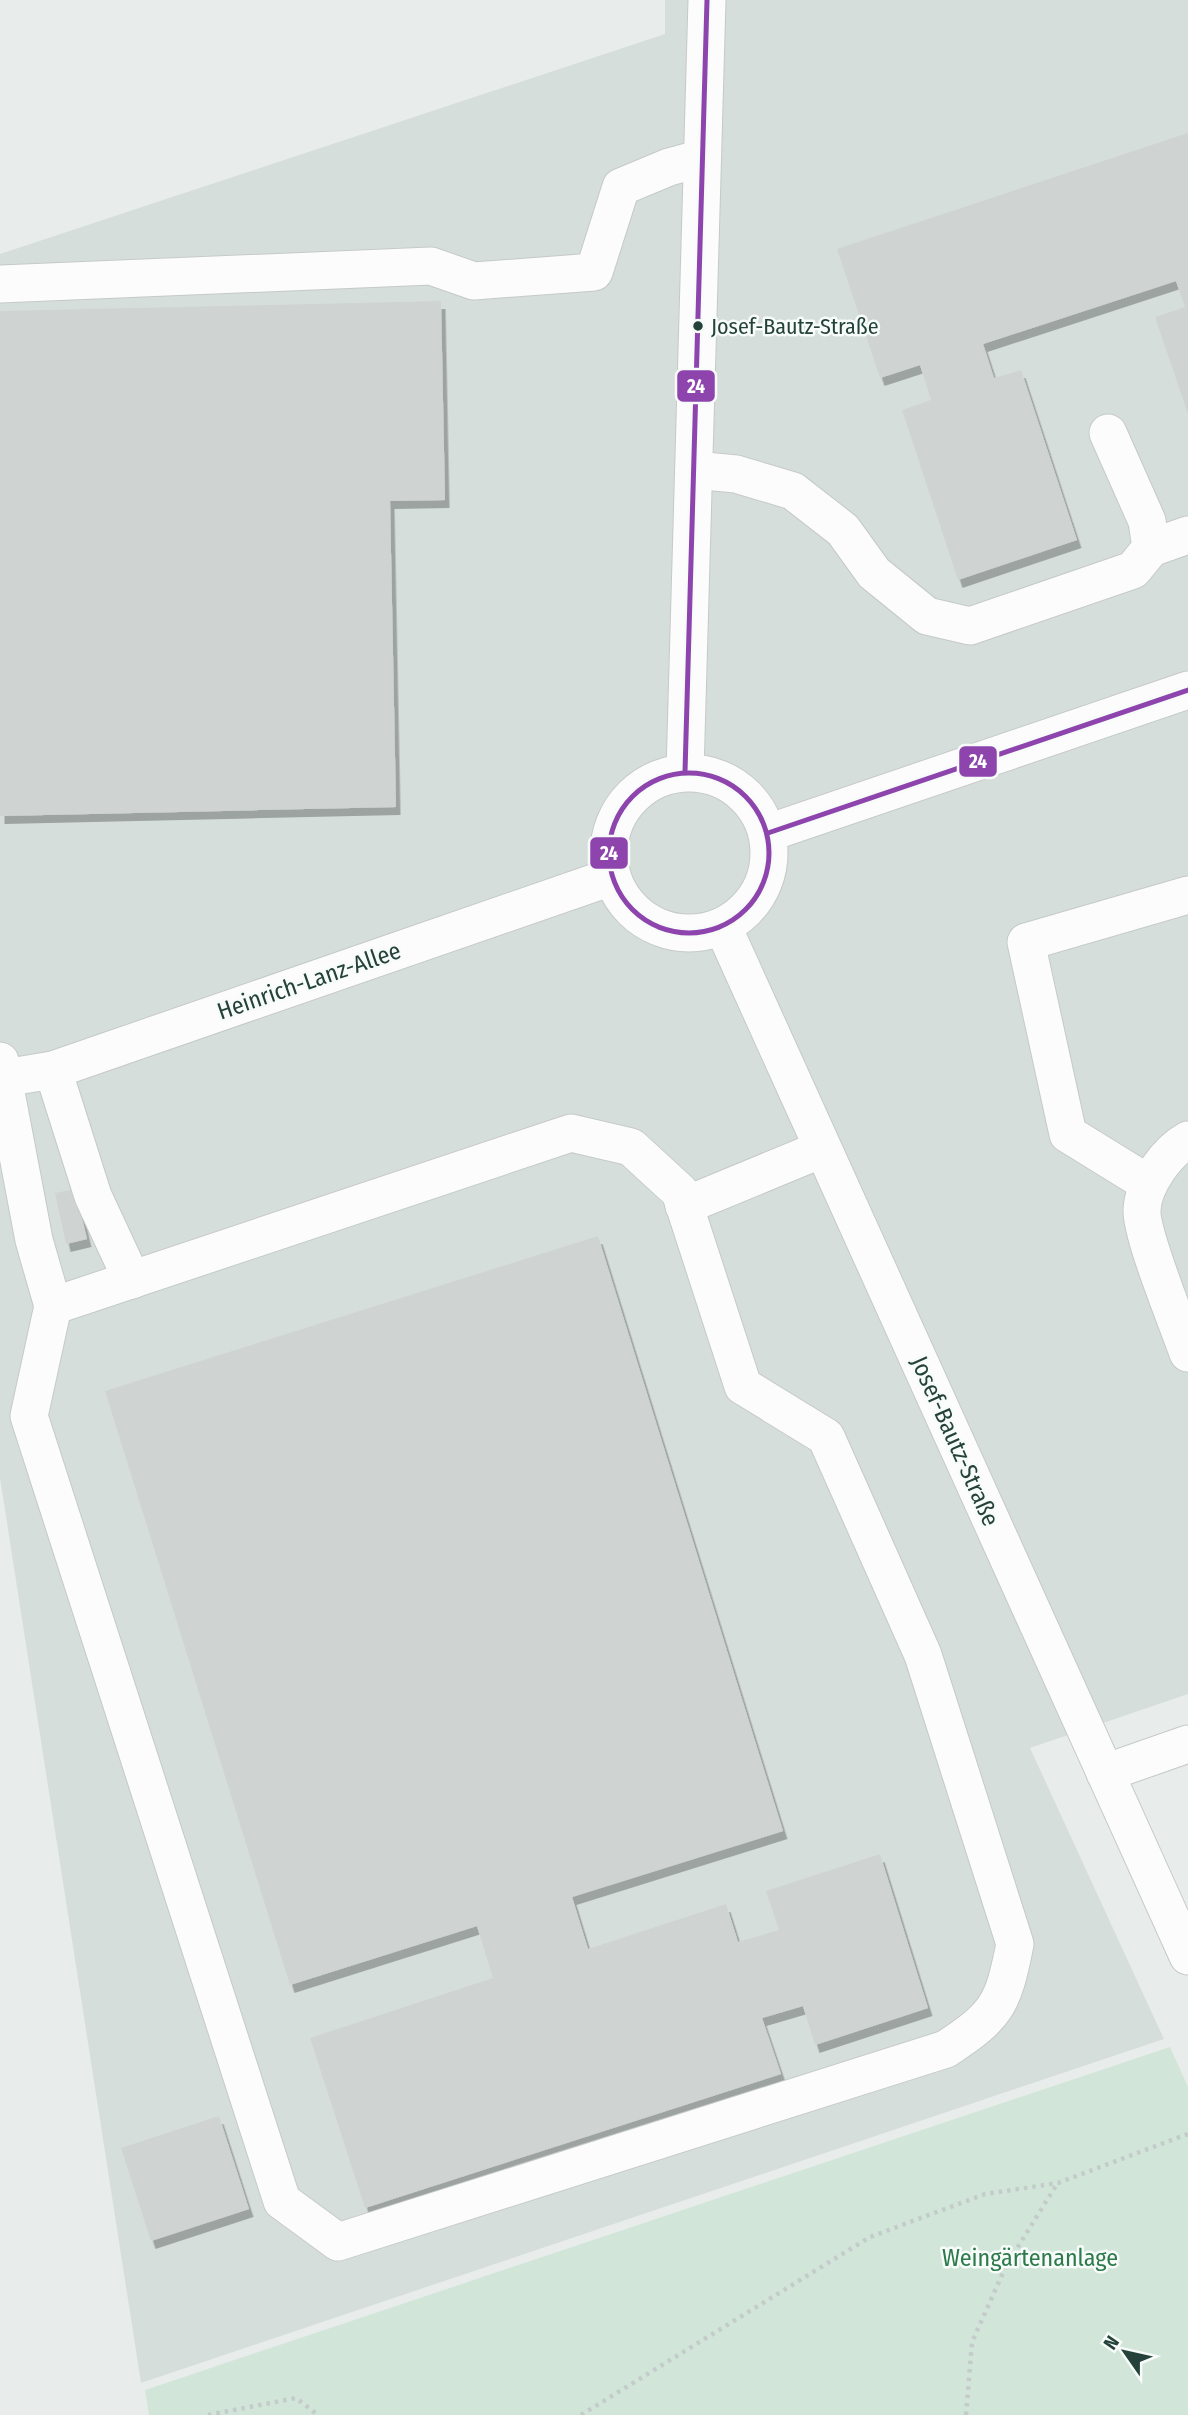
<svg xmlns="http://www.w3.org/2000/svg" width="1188" height="2415" font-family="'Fira Sans Condensed',sans-serif">
	<style>
		.built { fill: #d6dedb }
		.green { fill: #d1e6d8 }
		.building { fill: #cfd4d2; filter: url(#shadow) }
		.lines { fill: none; stroke-linecap: round; stroke-linejoin: round }
		.minor-casing { stroke: #c5cac8; stroke-width: 39 }
		.path { stroke: #c3ccca; stroke-width: 4.5; stroke-dasharray: 3.5 5; stroke-linecap: butt }
		.minor { stroke: #fcfcfc; stroke-width: 37 }
		.bus-1-casing { stroke: #f7fbf9; stroke-width: 10 }
		.bus-1 { stroke: #8e44ad; stroke-width: 5 }
		.bus-dot { fill: #24423a; stroke: #f7fbf9; stroke-width: 2.5 }
		.labels { text-anchor: middle; stroke-width: 5; stroke-linejoin: round; paint-order: stroke }
		.bus-label { font-size: 22px; fill: #24423a; stroke: #f7fbf9; text-anchor: start }
		.street-label { font-size: 24px; fill: #24423a; stroke: #f7fbf9 }
		.park-label { font-size: 24px; fill: #2d7a4b; stroke: #f7fbf9 }
		.line-badge { stroke: #f7fbf9; stroke-width: 2.5 }
		.badge-label { font-size: 19px; text-anchor: middle; font-weight: bold; fill: #fff }
	</style>
	<defs>
		<filter id="shadow"><feDropShadow dx="4.5" dy="8" stdDeviation="0" flood-color="#0004"/></filter>
	</defs>
	<rect width="100%" height="100%" fill="#e8edeb"/>
	<path class="built" d="M665 0H1188V1694L1030 1748 1164 2039 141 2383 0 1478V254L665 34Z"/>
	<path class="green" d="M1170 2047 1188 2087V2415H149L145 2390Z"/>
	<g class="building">
		<path d="M1188 133V414L1155 317 1185 307 1176 281 983 344 994 378 1021 370 1077 540 958 580 902 410 931 400 920 365 880 378 837 249Z"/>
		<path d="M441 301 445 500 390 501 396 807 0 816V311Z"/>
		<path d="M75 1189 87 1239 66 1244 55 1193Z"/>
		<path d="M598 1236 783 1831 572 1897 588 1949 726 1904 738 1942 779 1930 766 1891 880 1854 928 2008 815 2045 803 2006 762 2018 781 2074 365 2208 310 2038 493 1978 477 1926 290 1985 105 1391Z"/>
		<path d="M219 2116 249 2209 151 2241 121 2148Z"/>
	</g>
	<g class="lines">
		<g class="minor-casing">
			<g id="minor">
				<path d="M0 284 431 266 474 281 594 272 621 187 669 167 702 158"/>
				<path d="M694 470 736 474 793 491 843 530 874 573 927 616 970 626 1133 570 1151 548 1147 521 1108 433"/>
				<path d="M1151 548 1188 535"/>
				<path d="M685 772 707 0"/>
				<circle cx="689" cy="853" r="80"/>
				<path d="M768 833 1188 690"/>
				<path d="M723 927 1188 1956"/>
				<path d="M0 1061 34 1240 53 1306 29 1416 282 2201 338 2242 946 2049C998 2015 1003 2004 1015 1944L923 1655 826 1437 743 1386 680 1192 631 1147 571 1133 53 1306"/>
				<path d="M53 1070 93 1196 132 1280"/>
				<path d="M4 1078 53 1070 611 877"/>
				<path d="M1188 1140C1166 1152 1143 1185 1142 1210 1141 1235 1178 1324 1188 1353"/>
				<path d="M1149 1184 1068 1134 1026 942 1188 895"/>
				<path d="M684 1206 822 1149"/>
				<path d="M1105 1773 1188 1744"/>
			</g>
		</g>
		<g class="path">
			<path d="M208 2415 296 2398 318 2415"/>
			<path d="M581 2415 870 2237 985 2194 1058 2183 1188 2134"/>
			<path d="M966 2415 972 2342 1006 2266 1057 2184"/>
		</g>
		<use href="#minor" class="minor"/>
		<g class="bus-1-casing">
			<g id="bus-1">
				<path d="M685 772 707 0"/>
				<circle cx="689" cy="853" r="80"/>
				<path d="M768 833 1188 690"/>
			</g>
		</g>
		<use href="#bus-1" class="bus-1"/>
	</g>
	<circle class="bus-dot" cx="698" cy="326" r="6"/>
	<g class="labels">
		<g class="bus-label">
			<text x="711" y="334">Josef-Bautz-Straße</text>
		</g>
		<g class="street-label">
			<text transform="translate(309 981) rotate(-19)" y="8">Heinrich-Lanz-Allee</text>
			<text transform="translate(955 1441) rotate(66)" y="8">Josef-Bautz-Straße</text>
		</g>
		<g class="park-label">
			<text x="1030" y="2266">Weingärtenanlage</text>
		</g>
	</g>
	<g class="line-badge">
		<rect x="676" y="369" width="40" height="34" rx="7" fill="#8e44ad"/>
		<rect x="958" y="745" width="40" height="33" rx="7" fill="#8e44ad"/>
		<rect x="589" y="836" width="40" height="34" rx="7" fill="#8e44ad"/>
	</g>
	<g class="badge-label">
		<text x="696" y="393">24</text>
		<text x="978" y="768">24</text>
		<text x="609" y="860">24</text>
	</g>
	<g transform="translate(1125 2352) rotate(304)" stroke="#f7fbf9" stroke-width="5" paint-order="stroke">
	<path d="M0-5L12 26L0 18L-12 26Z" fill="#24423a"/>
	<text y="-10" font-size="19" font-weight="bold" text-anchor="middle" fill="#24423a">N</text>
	</g>
</svg>
